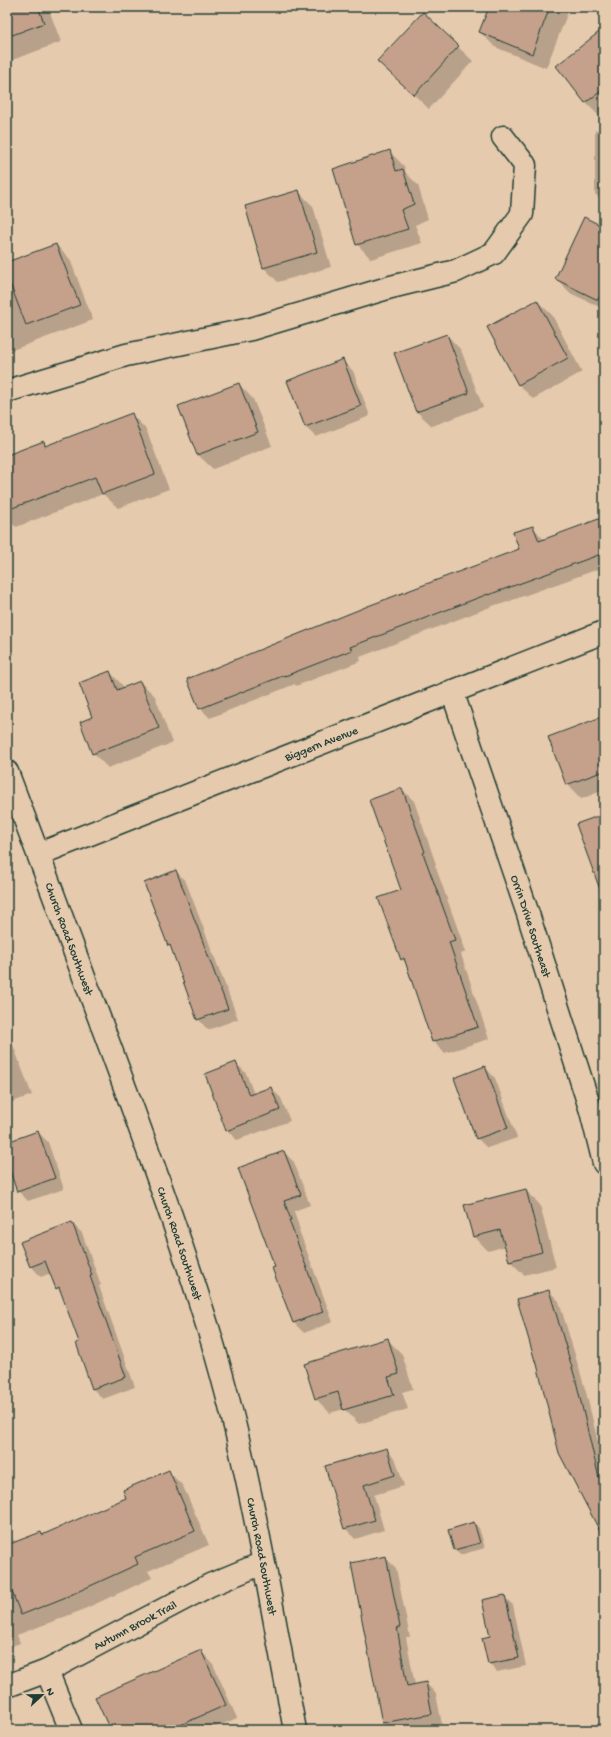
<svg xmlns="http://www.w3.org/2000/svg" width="611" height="1737" font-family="'Gochi Hand',sans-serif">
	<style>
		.shadow { fill: #0003 }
		.building { fill: #c5a18c; stroke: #1f3d34 }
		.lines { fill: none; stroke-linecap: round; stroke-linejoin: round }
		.minor-casing { stroke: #1f3d34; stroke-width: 25 }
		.minor { stroke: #e6caad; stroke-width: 22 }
		.labels { text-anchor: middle; stroke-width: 3; stroke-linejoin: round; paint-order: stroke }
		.street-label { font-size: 12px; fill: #1f3d34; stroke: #e6caad }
	</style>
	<rect width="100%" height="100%" fill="#e6caad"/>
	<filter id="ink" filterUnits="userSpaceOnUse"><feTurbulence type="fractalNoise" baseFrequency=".025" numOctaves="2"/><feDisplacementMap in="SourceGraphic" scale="8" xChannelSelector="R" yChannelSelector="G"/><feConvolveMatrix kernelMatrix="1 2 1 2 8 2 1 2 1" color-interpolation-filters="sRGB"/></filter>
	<g filter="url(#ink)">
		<g class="shadow">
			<path d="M7 7H48L61 42 7 62Z"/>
			<path d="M490 7H570L546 68 495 47 480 32Z"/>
			<path d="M423 14 473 61 429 109 379 61Z"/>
			<path d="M604 29V114L600 117 586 103 557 66Z"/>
			<path d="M595 130H604V203L595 194Z"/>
			<path d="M389 151 404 166 406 173 418 185 428 219 415 225 422 243 371 259 357 244Z"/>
			<path d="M298 191 313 206 331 267 278 282 264 268 246 207Z"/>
			<path d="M604 228V309L570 293 556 278Z"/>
			<path d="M56 245 70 259 93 320 7 352V264Z"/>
			<path d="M537 301 552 315 582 372 533 399 518 384Z"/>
			<path d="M447 335 461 350 483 407 432 426 417 412 396 354Z"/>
			<path d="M343 361 353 371 370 416 316 437 305 427Z"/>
			<path d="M239 384 253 399 272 446 213 469 198 455 180 407Z"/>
			<path d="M132 415 146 429 169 489 118 508 103 494 16 527 7 518V456L43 442 47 446Z"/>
			<path d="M604 518V567L499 605 498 604 360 657 361 661 296 686 295 684 210 718 200 708 521 549 533 527 544 540Z"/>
			<path d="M110 672 125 688 140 682 155 696 172 743 108 768 93 753 94 718Z"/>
			<path d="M604 717V790L581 799 567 784Z"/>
			<path d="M402 789 414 801 436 864 435 865 466 952 461 954 489 1039 445 1053 433 1041 407 964 402 959Z"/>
			<path d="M176 871 186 882 238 1019 208 1030 198 1019 173 949 169 945Z"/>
			<path d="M7 1040 13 1045 32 1095 7 1104Z"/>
			<path d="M236 1063 246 1073 254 1094 271 1088 281 1098 290 1121 237 1140 227 1130Z"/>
			<path d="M485 1067 495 1078 517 1138 487 1148 477 1138Z"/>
			<path d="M38 1132 48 1142 64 1189 28 1201 18 1191 7 1159V1143Z"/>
			<path d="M284 1152 294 1162 310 1205 294 1211 300 1230H299L333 1322 304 1333 294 1323 276 1267Z"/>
			<path d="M526 1190 540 1205 556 1267 524 1275 510 1261 506 1246 488 1251 474 1236Z"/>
			<path d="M72 1223 82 1233 101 1285 99 1286 135 1387 103 1399 93 1389 80 1343 63 1294 57 1288 51 1273 41 1277 31 1266Z"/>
			<path d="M549 1291 559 1301 586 1392 604 1467V1537L536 1360Z"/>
			<path d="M387 1339 402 1354 413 1389 402 1392 408 1409 359 1424 344 1409 330 1413 315 1398Z"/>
			<path d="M386 1449 396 1460 404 1486 374 1495 384 1530 355 1539 345 1528 327 1467Z"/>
			<path d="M169 1472 183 1486 209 1545 148 1571 152 1578 80 1611 17 1635 20 1643 7 1648V1543L14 1540 17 1542 41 1533 43 1535 127 1498Z"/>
			<path d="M474 1523 479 1528 485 1548 460 1555 455 1550Z"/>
			<path d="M385 1557 396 1568 410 1637H406L415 1685 426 1683 436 1694 442 1724 408 1730H390L383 1723Z"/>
			<path d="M504 1597 513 1605 526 1666 497 1672 489 1664 492 1637Z"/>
			<path d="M201 1651 213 1664 237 1718 209 1730H111Z"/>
		</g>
		<g class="building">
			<path d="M7 7H38L44 23 7 37Z"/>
			<path d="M489 7H550L532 54 479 32Z"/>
			<path d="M423 12 459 46 414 95 377 61Z"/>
			<path d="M604 28V89L585 103 556 66Z"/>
			<path d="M390 150 396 171 403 169 414 204 401 210 408 229 356 245 333 169Z"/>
			<path d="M299 190 317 252 263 268 245 206Z"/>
			<path d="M584 217 604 227V288L598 300 555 279Z"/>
			<path d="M56 244 80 305 26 325 7 276V262Z"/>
			<path d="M537 300 568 358 518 385 487 327Z"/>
			<path d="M447 334 469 393 416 412 394 353Z"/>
			<path d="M343 359 361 406 305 427 287 381Z"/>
			<path d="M239 383 258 432 197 455 178 406Z"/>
			<path d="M132 413 155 474 102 494 95 477 7 510V455L44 441 45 446Z"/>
			<path d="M604 517V553L488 595V594L350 647 352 650 285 676V675L199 709 187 679 368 606 519 549 513 532 533 526 539 541Z"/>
			<path d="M110 671 117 690 140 681 159 728 92 754 80 722 92 717 79 683Z"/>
			<path d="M604 716V771L566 785 548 737Z"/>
			<path d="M402 788 425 852 423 853 455 940 449 942 478 1027 432 1042 404 958 401 960 378 898 401 890 369 800Z"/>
			<path d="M604 814V894L602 895 576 824Z"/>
			<path d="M176 870 228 1009 197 1020 170 945 168 946 144 883Z"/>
			<path d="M236 1062 249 1095 271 1087 280 1110 226 1131 205 1074Z"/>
			<path d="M485 1066 508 1128 476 1139 454 1078Z"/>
			<path d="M38 1131 55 1178 17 1192 7 1162V1142Z"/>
			<path d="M284 1151 301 1195 284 1201 291 1220H289L323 1312 293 1323 272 1268 275 1267 238 1168Z"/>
			<path d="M526 1189 542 1252 509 1261 500 1230 473 1237 464 1205Z"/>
			<path d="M72 1222 92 1275 90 1276 126 1377 92 1389 76 1343 79 1342 59 1287 56 1289 45 1261 30 1267 20 1242Z"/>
			<path d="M549 1290 576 1381 599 1478 604 1475V1539L559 1453 536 1360 535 1361 517 1299Z"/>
			<path d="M388 1338 399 1374 388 1377 394 1395 343 1410 338 1392 315 1399 304 1364Z"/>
			<path d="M387 1448 395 1475 364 1485 375 1520 344 1529 325 1466Z"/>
			<path d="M169 1470 195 1531 135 1557 138 1564 66 1597 21 1615 7 1579V1545L41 1532 42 1535 126 1498 123 1490Z"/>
			<path d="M474 1522 480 1543 454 1550 448 1530Z"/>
			<path d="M386 1556 400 1627H397L407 1686 426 1682 432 1714 382 1723 351 1563Z"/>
			<path d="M505 1595 519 1658 488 1664 482 1638 490 1636 482 1600Z"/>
			<path d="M201 1650 226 1705 169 1730H110L95 1697Z"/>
		</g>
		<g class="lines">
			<g class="minor-casing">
				<g id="minor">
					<path d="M7 391 126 355 251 329 391 287 456 271 494 253 522 214 525 165 503 137"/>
					<path id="s1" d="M452 691 527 911 591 1111 604 1163"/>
					<path id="s2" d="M7 772C43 866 78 961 113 1055 148 1150 183 1245 212 1341 250 1468 270 1600 295 1730"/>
					<path id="s3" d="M39 854 604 632"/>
					<path d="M47 1671 71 1730"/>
					<path id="s4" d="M7 1686 47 1671 210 1585 263 1563"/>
				</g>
			</g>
			<use href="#minor" class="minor"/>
		</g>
	</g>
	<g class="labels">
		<g class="street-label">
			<text dy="4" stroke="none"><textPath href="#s3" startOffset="303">Biggern Avenue</textPath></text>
			<text dy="4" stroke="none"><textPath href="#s1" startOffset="248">Orrin Drive Southeast</textPath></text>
			<text dy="4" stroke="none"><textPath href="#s2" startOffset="178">Church Road Southwest</textPath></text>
			<text dy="4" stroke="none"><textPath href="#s2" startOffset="502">Church Road Southwest</textPath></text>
			<text dy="4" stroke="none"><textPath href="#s2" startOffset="826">Church Road Southwest</textPath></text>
			<text dy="4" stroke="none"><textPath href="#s4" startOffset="142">Autumn Brook Trail</textPath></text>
		</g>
	</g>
	<rect width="611" height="1737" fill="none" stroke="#e6caad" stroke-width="24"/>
	<rect x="12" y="12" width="587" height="1713" fill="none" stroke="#1f3d34" stroke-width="1.5" filter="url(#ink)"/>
	<g transform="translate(42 1695) rotate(68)" stroke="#e6caad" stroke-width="3" paint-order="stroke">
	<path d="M0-3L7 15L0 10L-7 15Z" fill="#1f3d34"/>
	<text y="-6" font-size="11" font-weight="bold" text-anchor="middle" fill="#1f3d34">N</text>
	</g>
</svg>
